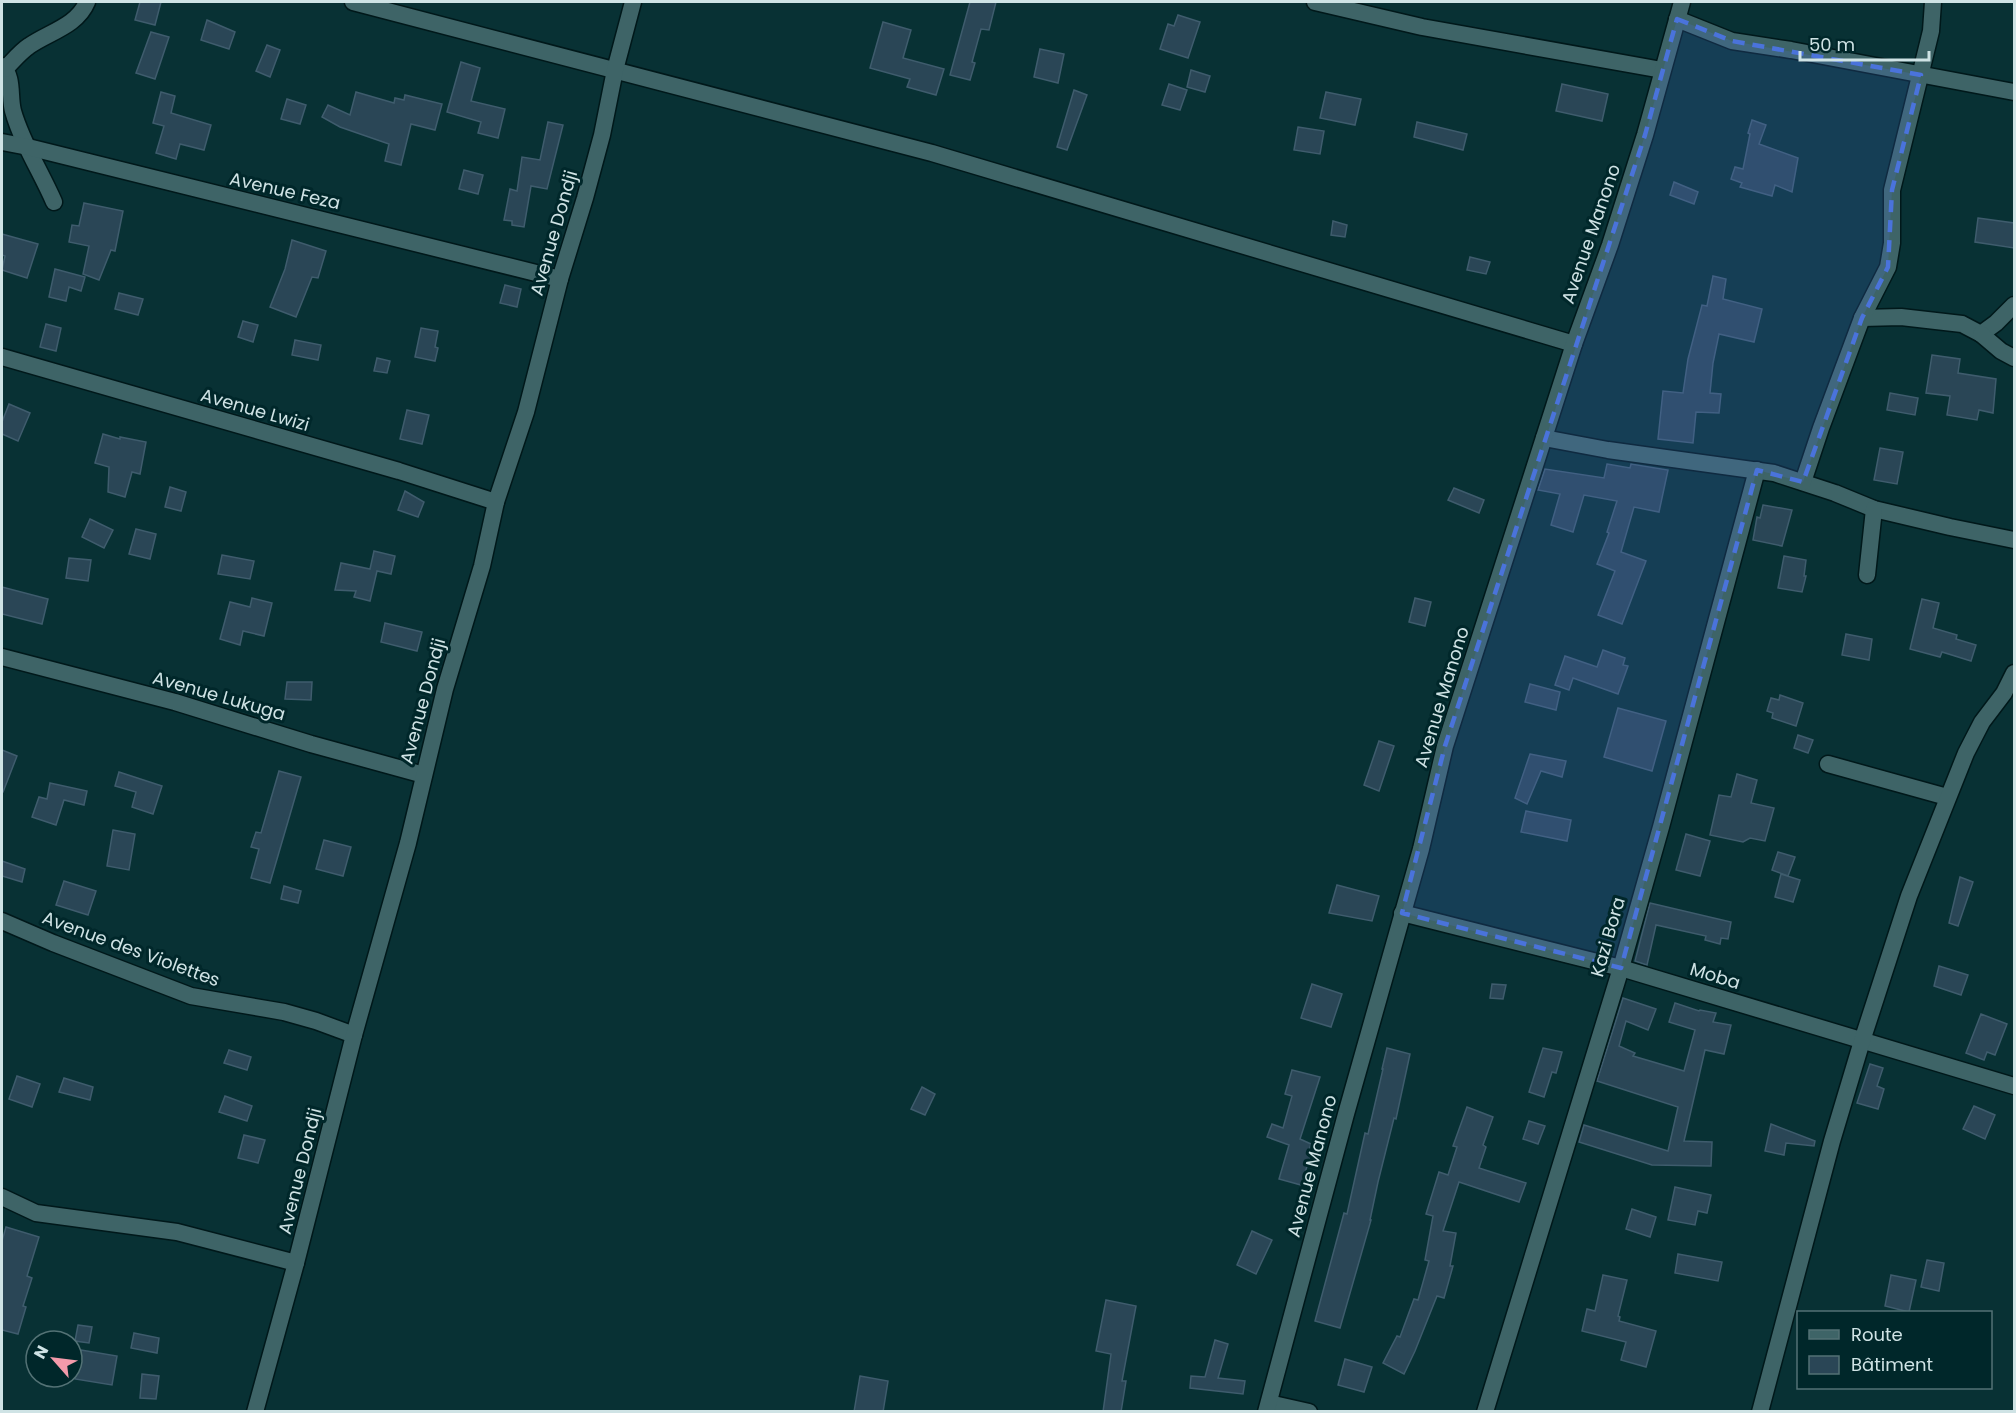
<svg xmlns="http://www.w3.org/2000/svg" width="2016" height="1413" font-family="Poppins,sans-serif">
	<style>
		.building { fill: #2a4656; stroke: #3f5c6d; stroke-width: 1.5 }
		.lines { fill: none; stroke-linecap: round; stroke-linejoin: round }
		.minor-casing { stroke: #00181a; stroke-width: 19 }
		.minor { stroke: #3e6467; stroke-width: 16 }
		.marked { fill: #4a73db; fill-opacity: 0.2; stroke: #4a73db; stroke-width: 4.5; stroke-dasharray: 12 8; stroke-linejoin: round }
		.labels { text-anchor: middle; stroke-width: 6; stroke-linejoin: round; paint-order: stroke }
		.street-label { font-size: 18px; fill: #cfe3e5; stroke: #00272a }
	</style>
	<rect width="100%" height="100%" fill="#083134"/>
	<g class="building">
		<path d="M140 2H161L155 25 135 20Z"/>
		<path d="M970 2H996L989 30 981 29 972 62 975 63 970 80 950 75Z"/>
		<path d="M1178 15 1200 22 1188 58 1160 49 1168 24 1174 26Z"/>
		<path d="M207 20 235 32 229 49 201 40Z"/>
		<path d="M883 22 911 30 903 58 944 69 936 95 907 87 910 79 870 68Z"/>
		<path d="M151 32 169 37 155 79 136 73Z"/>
		<path d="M267 45 280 50 270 77 256 71Z"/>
		<path d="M1040 49 1064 54 1058 83 1034 77Z"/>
		<path d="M461 62 480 68 471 101 505 109 498 138 478 133 481 122 447 112Z"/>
		<path d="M1191 70 1210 76 1205 92 1187 87Z"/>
		<path d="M1169 84 1187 90 1180 110 1162 105Z"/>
		<path d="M1562 84 1608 94 1602 121 1556 111Z"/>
		<path d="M1074 90 1087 95 1067 150 1057 147Z"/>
		<path d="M161 92 175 96 171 113 211 125 204 150 180 144 176 159 156 153 164 126 153 123Z"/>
		<path d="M356 92 394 103 395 98 404 100 405 95 442 104 435 130 411 124 401 165 385 161 389 144 340 127 322 117 328 105 350 115Z"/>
		<path d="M1326 92 1361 99 1355 125 1320 118Z"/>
		<path d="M287 99 306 105 300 124 281 119Z"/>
		<path d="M1752 120 1766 125 1759 144 1798 158 1792 192 1775 185 1772 196 1740 187 1742 183 1731 179 1735 167 1743 169 1750 134 1748 133Z"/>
		<path d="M548 122 563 125 547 189 531 186 524 227 512 225V221L504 220 510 189 517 191 522 157 540 160Z"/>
		<path d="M1417 122 1467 134 1463 150 1414 137Z"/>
		<path d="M1298 127 1324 131 1320 154 1294 150Z"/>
		<path d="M464 170 483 175 478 194 459 189Z"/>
		<path d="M1674 182 1698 192 1694 204 1670 195Z"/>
		<path d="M84 203 123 211 115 251 111 250 99 280 83 274 89 246 69 242 72 225 79 226Z"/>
		<path d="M1978 218 2014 223V248L1975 242Z"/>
		<path d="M1333 221 1347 225 1345 237 1331 235Z"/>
		<path d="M2 234 38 244 27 278 2 270 5 256 2 255Z"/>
		<path d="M292 240 326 251 318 278 312 277 296 317 270 307 285 269Z"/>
		<path d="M1470 257 1490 262 1486 274 1467 270Z"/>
		<path d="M55 269 85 277 81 291 69 287 66 301 49 297Z"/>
		<path d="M1713 276 1726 279 1723 299 1762 309 1754 342 1719 334 1713 363 1710 393 1721 394 1719 413 1696 412 1693 443 1658 439 1663 391 1683 393 1688 359 1702 305 1707 306Z"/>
		<path d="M505 285 521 289 517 307 500 303Z"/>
		<path d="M119 293 143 299 138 315 115 309Z"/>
		<path d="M243 321 258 325 253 342 238 337Z"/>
		<path d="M46 324 61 328 56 351 40 347Z"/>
		<path d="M421 328 438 331 435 347 438 348 435 361 415 357Z"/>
		<path d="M295 340 321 345 318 360 292 355Z"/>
		<path d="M1932 355 1960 359 1958 373 1996 379 1993 413 1979 410 1977 420 1947 415 1950 396 1926 393Z"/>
		<path d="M377 358 390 361 387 373 374 371Z"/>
		<path d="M1890 393 1918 398 1915 415 1887 410Z"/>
		<path d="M9 404 30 413 18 441 2 434V422Z"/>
		<path d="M407 410 429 415 422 444 400 439Z"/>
		<path d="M103 434 120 439V437L146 442 140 474 132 472 125 497 108 492 109 467 95 463Z"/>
		<path d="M1880 448 1903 452 1897 484 1874 480Z"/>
		<path d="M1607 464 1630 468 1631 464 1668 470 1659 512 1634 507 1621 552 1646 561 1622 624 1598 615 1615 571 1597 564 1609 533 1607 532 1617 501 1584 495 1573 532 1551 525 1560 494 1538 490 1545 469 1604 478Z"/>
		<path d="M170 487 186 492 181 511 165 507Z"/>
		<path d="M1454 488 1484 500 1479 513 1448 500Z"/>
		<path d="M405 491 424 502 418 517 398 510Z"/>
		<path d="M1763 505 1792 510 1782 546 1753 540 1757 517 1760 518Z"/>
		<path d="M90 519 113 530 104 548 82 537Z"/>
		<path d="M136 529 156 534 150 559 129 554Z"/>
		<path d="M374 551 395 556 391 574 377 571 370 601 354 597 356 591 335 590 341 563 370 569Z"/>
		<path d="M222 555 254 561 250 579 218 574Z"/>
		<path d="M1784 556 1806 560 1804 576H1806L1802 592 1778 588Z"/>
		<path d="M69 558 91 560 88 581 66 578Z"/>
		<path d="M2 587 48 599 42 624 2 614Z"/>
		<path d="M252 598 272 603 264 636 243 631 240 645 220 639 230 602 250 607Z"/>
		<path d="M1415 598 1431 602 1425 626 1409 622Z"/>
		<path d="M1922 599 1939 603 1933 628 1957 635 1956 639 1976 645 1971 661 1942 652 1940 657 1910 649Z"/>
		<path d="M385 623 422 632 417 651 381 642Z"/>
		<path d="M1846 634 1872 639 1869 660 1842 655Z"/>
		<path d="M1603 650 1625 658 1623 665 1628 666 1618 694 1573 678 1569 690 1555 685 1565 656 1597 667Z"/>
		<path d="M287 682H312L311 700 285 699Z"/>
		<path d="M1530 684 1560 692 1556 710 1525 702Z"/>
		<path d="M1780 695 1803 703 1796 726 1772 718 1773 713 1767 711 1771 698 1779 700Z"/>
		<path d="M1618 708 1666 721 1652 771 1604 757Z"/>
		<path d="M1798 735 1813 740 1808 753 1794 748Z"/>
		<path d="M1379 741 1394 746 1379 791 1364 785Z"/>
		<path d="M2 750 17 756 3 792H2Z"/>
		<path d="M1530 754 1566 761 1562 777 1541 771 1527 804 1515 798Z"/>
		<path d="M279 771 301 777 270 883 251 878 259 849 251 847 256 832 261 833Z"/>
		<path d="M119 772 162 786 153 814 132 807 136 792 115 786Z"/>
		<path d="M1737 774 1757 780 1751 803 1774 808 1765 841 1750 838 1743 842 1710 835 1719 795 1731 797Z"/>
		<path d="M50 783 87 791 84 805 64 800 56 825 32 817 39 797 47 799Z"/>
		<path d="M1526 811 1571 820 1567 841 1521 832Z"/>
		<path d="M113 830 135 834 129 870 107 866Z"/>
		<path d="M1686 834 1710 841 1700 876 1676 870Z"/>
		<path d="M324 840 351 847 343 876 316 869Z"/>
		<path d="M1778 852 1795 857 1788 876 1772 870Z"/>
		<path d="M2 861 25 869 22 882 2 876Z"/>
		<path d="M1781 874 1800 880 1793 902 1775 897Z"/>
		<path d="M1960 877 1973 882 1958 926 1949 923Z"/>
		<path d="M64 881 96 891 88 915 56 905Z"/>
		<path d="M1337 885 1379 896 1372 921 1329 913Z"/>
		<path d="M284 886 301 891 298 903 281 899Z"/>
		<path d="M1650 903 1731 922 1728 939 1721 938 1720 944 1705 940 1706 936 1656 925 1647 965 1635 961Z"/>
		<path d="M1939 966 1968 975 1961 995 1934 986Z"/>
		<path d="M1312 984 1342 994 1331 1027 1301 1018Z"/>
		<path d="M1492 984 1506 985 1503 999 1490 998Z"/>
		<path d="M1623 998 1656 1009 1648 1030 1626 1021 1619 1046 1635 1053 1633 1056 1684 1071 1695 1030 1669 1022 1675 1003 1699 1011 1700 1010 1716 1013 1713 1022 1731 1025 1724 1054 1705 1050 1684 1141 1712 1142 1711 1166 1652 1165 1579 1142 1584 1125 1668 1151 1678 1107 1597 1081Z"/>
		<path d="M1981 1014 2007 1024 1995 1055 1987 1052 1984 1060 1966 1053Z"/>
		<path d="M1387 1048 1410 1054 1396 1119 1394 1118 1378 1182 1370 1220H1371L1340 1328 1315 1321 1344 1213 1347 1214 1365 1133 1368 1134 1383 1069H1382Z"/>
		<path d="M1543 1048 1562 1052 1556 1073 1552 1072 1544 1097 1529 1092Z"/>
		<path d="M229 1050 251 1057 247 1070 224 1063Z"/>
		<path d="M1870 1064 1883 1068 1877 1086 1884 1089 1878 1109 1857 1103Z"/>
		<path d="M1292 1070 1320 1077 1300 1139 1311 1144 1308 1153 1311 1154 1301 1185 1279 1179 1289 1145 1267 1137 1272 1124 1283 1128 1292 1096 1285 1094Z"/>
		<path d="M17 1076 40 1084 32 1107 9 1099Z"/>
		<path d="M64 1078 93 1087 90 1100 59 1092Z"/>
		<path d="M922 1087 935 1094 925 1115 911 1109Z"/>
		<path d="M225 1096 252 1106 247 1121 219 1112Z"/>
		<path d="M1974 1106 1995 1115 1985 1139 1963 1129Z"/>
		<path d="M1467 1107 1493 1117 1483 1145 1486 1147 1479 1168 1526 1183 1519 1202 1459 1182 1443 1231 1456 1233 1450 1266H1453L1444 1298 1437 1296 1415 1351 1404 1374 1383 1363 1397 1336 1400 1337 1414 1299 1418 1300 1429 1261 1425 1260 1433 1216 1426 1214 1439 1172 1448 1175 1457 1147 1453 1146Z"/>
		<path d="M1529 1121 1545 1126 1538 1144 1523 1139Z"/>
		<path d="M1771 1124 1815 1141 1814 1146 1786 1143 1784 1155 1765 1151Z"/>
		<path d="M244 1135 265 1140 258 1163 238 1158Z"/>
		<path d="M1675 1187 1711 1195 1707 1213 1698 1211 1695 1225 1668 1220Z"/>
		<path d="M1632 1209 1656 1217 1650 1237 1626 1229Z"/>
		<path d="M6 1227 39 1237 27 1276 32 1278 23 1306 26 1307 18 1334 2 1330V1241Z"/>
		<path d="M1252 1231 1272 1240 1256 1274 1237 1265Z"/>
		<path d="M1678 1254 1722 1262 1718 1281 1675 1273Z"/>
		<path d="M1927 1260 1944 1263 1939 1291 1921 1287Z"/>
		<path d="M1603 1275 1627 1280 1618 1316 1620 1317 1619 1321 1656 1331 1646 1367 1621 1360 1626 1342 1582 1331 1587 1309 1595 1311Z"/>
		<path d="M1891 1275 1916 1280 1909 1312 1885 1306Z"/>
		<path d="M1106 1300 1136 1306 1122 1381H1126L1121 1412H1103L1111 1354 1096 1351Z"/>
		<path d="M78 1325 92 1327 89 1343 75 1341Z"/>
		<path d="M134 1333 159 1338 157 1353 131 1348Z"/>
		<path d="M1215 1340 1228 1344 1218 1378 1245 1381 1243 1394 1190 1388 1191 1376 1205 1377Z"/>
		<path d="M81 1350 117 1356 112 1385 75 1379Z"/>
		<path d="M1345 1359 1372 1367 1364 1392 1338 1385Z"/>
		<path d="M142 1374 159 1376 156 1399 140 1398Z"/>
		<path d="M860 1376 888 1381 883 1412H854Z"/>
	</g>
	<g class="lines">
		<g class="minor-casing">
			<g id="minor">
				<path d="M353 2 932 153 1574 344"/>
				<path d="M1315 2 1422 27 1662 70"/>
				<path d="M1677 19 1732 41 1791 50 2014 92"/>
				<path d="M2 66C14 77 9 96 13 111 22 143 41 172 54 202"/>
				<path d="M5 69C13 61 20 52 29 46 49 32 77 26 87 2"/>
				<path d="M2 142 28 147 560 279"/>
				<path d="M1862 318 1901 317 1962 324 1981 334 1996 323 2014 305"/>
				<path d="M1981 334 2001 351 2014 358"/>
				<path d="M2 357 399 471 496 502"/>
				<path d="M1544 438 1608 450 1774 473 1835 493 1874 509 1950 527 2014 540"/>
				<path d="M1803 482 1821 428 1862 318 1888 267 1892 243V190L1931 31 1933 2"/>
				<path d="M1867 575 1874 509"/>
				<path d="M2 657 175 702 311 744 424 775"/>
				<path d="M1828 764 1947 797"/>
				<path d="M1402 913 1621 968 2014 1086"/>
				<path d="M2 921 53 943 191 996 284 1012 316 1021 354 1035"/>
				<path d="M2 1197 36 1213 177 1232 296 1263"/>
				<path d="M1269 1403 1309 1412"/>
				<path d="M255 1412 296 1263 354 1035 408 843 445 689 482 566 496 502 526 412 560 279 585 198 602 135 615 70 633 2"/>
				<path d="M1266 1412 1346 1114 1421 849 1445 746 1574 344 1610 245 1645 135 1682 2"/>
				<path d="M1485 1412 1621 968 1661 827 1757 470"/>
				<path d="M1760 1412 1832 1141 1862 1041 1909 896 1966 753 1982 722 2004 693 2014 673"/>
			</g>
		</g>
		<use href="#minor" class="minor"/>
	</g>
	<path class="marked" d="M1677 19 1732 41 1921 75 1892 190 1888 267 1862 318 1803 482 1757 470 1621 968 1402 913 1445 746 1645 135Z"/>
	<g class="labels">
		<g class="street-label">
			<text transform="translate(285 191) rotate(13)" y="6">Avenue Feza</text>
			<text transform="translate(554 233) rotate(-74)" y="6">Avenue Dondji</text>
			<text transform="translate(1591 234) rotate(-71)" y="6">Avenue Manono</text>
			<text transform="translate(255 410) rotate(16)" y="6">Avenue Lwizi</text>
			<text transform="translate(219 696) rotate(16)" y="6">Avenue Lukuga</text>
			<text transform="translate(1442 697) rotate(-73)" y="6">Avenue Manono</text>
			<text transform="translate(423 701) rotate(-75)" y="6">Avenue Dondji</text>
			<text transform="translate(1608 937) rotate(-74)" y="6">Kazi Bora</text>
			<text transform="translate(131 949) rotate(20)" y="6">Avenue des Violettes</text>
			<text transform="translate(1715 976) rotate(17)" y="6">Moba</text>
			<text transform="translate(1312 1166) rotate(-75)" y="6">Avenue Manono</text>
			<text transform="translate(300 1171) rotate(-76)" y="6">Avenue Dondji</text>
		</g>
	</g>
	<rect width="2016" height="1413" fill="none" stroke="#cfe3e5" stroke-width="6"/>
	<rect x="1797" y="1311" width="195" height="78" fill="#00272a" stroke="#537275" stroke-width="1.5"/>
	<rect x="1809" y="1330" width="30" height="9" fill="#3e6467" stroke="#537275" stroke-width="1.5"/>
	<text x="1851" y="1341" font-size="18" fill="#cfe3e5">Route</text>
	<rect x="1809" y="1356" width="30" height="18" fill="#2a4656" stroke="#537275" stroke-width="1.5"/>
	<text x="1851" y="1371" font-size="18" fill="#cfe3e5">Bâtiment</text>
	<g transform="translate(54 1359) rotate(298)"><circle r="28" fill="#00272a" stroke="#537275" stroke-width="1.5"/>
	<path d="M0-4.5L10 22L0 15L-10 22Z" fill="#f39aaa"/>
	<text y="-9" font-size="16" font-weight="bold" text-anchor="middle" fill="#cfe3e5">N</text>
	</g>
	<path d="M1800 51v9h129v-9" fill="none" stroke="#cfe3e5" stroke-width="3"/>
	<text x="1809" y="51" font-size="18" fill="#cfe3e5" stroke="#00272a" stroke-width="4.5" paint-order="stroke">50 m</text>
</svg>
